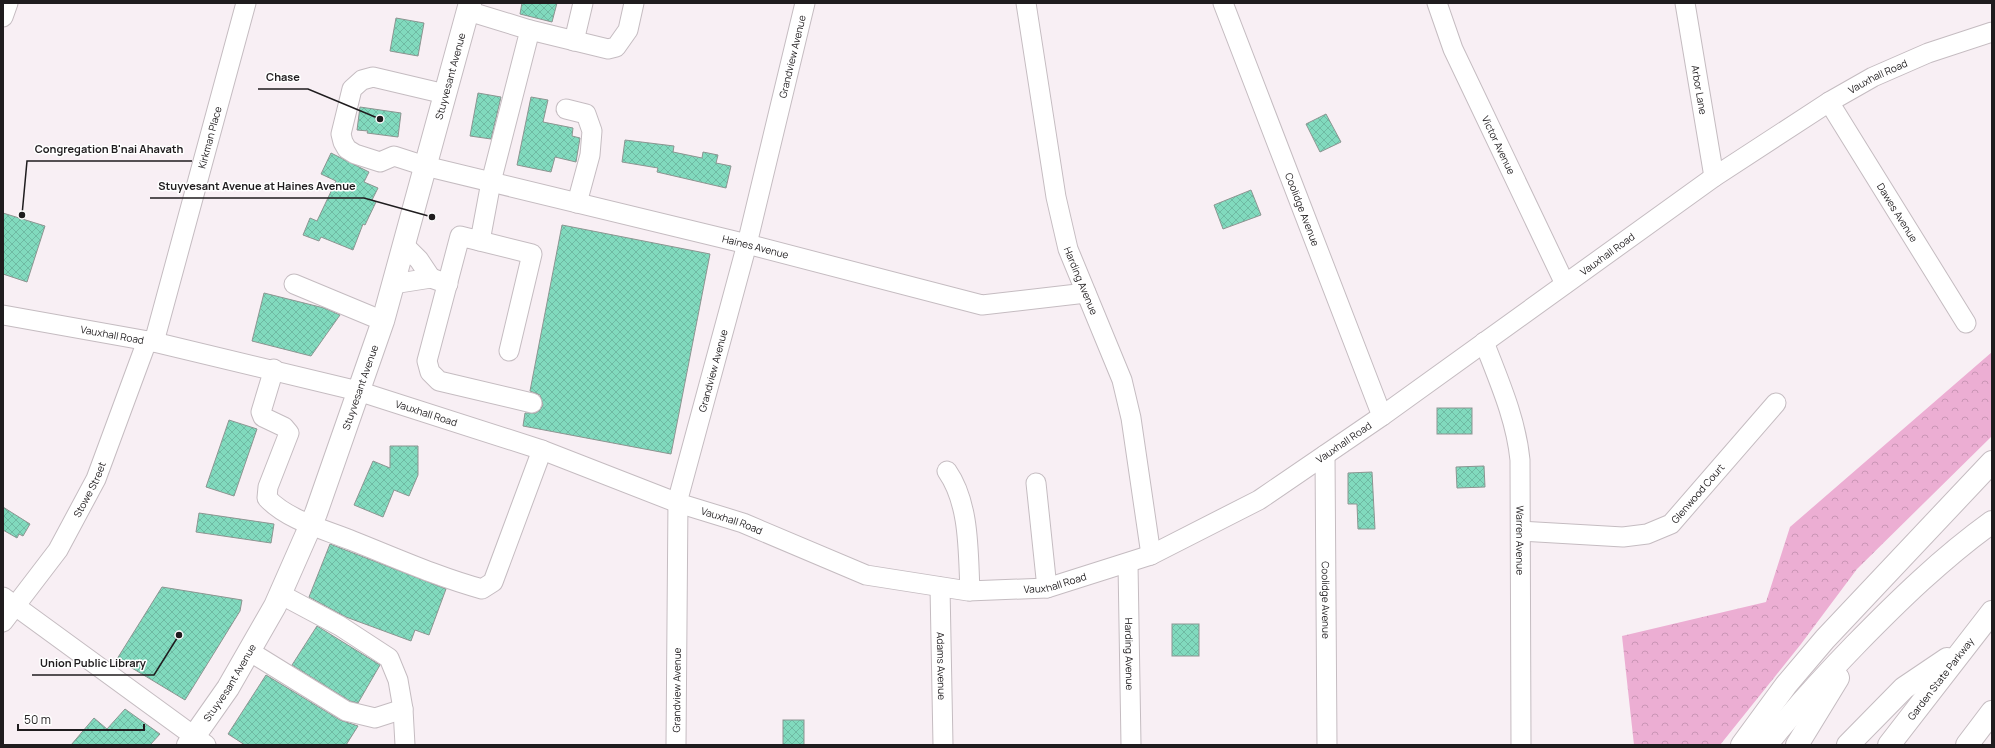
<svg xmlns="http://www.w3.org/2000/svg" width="1995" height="748" font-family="Manrope,sans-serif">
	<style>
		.forest { fill: url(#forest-crowns) }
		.building { fill: url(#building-cross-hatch); stroke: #8c9591 }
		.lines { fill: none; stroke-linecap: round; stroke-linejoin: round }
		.minor-casing { stroke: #c5bcc1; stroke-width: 21 }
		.major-casing { stroke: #c5bcc1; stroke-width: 24 }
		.highway-casing { stroke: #c5bcc1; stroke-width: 24 }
		.minor { stroke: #fff; stroke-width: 19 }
		.major { stroke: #fff; stroke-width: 22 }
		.highway { stroke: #fff; stroke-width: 22 }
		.labels { text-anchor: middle; stroke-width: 3; stroke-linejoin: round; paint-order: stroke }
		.street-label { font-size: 10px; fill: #1f1c1e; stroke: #fff }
		.leader { fill: none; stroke: #1f1c1e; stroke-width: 1.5 }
		.callout-dot { fill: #1f1c1e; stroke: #fff; stroke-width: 1.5 }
		.callout-label { font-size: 11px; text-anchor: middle; font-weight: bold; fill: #1f1c1e; stroke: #fff; stroke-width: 3; stroke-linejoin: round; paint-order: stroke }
	</style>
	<defs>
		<pattern id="forest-crowns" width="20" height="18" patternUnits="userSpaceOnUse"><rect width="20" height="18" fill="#ecaed3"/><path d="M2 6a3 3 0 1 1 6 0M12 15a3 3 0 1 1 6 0" fill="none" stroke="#ca95b5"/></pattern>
		<pattern id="building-cross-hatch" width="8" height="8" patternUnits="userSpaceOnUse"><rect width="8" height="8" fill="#81dabe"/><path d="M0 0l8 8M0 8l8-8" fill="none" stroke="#6fbaa3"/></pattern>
	</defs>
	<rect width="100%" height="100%" fill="#f8eff4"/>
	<path class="forest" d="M1992 352V436L1857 569 1801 644 1720 745H1634L1622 636 1766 602 1790 527Z"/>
	<g class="building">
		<path d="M522 3H557L552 22 520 14Z"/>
		<path d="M396 18 424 23 418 56 390 51Z"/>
		<path d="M478 93 501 97 491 139 470 136Z"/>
		<path d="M531 97 548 100 543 122 573 128 572 136 580 138 576 162 555 157 551 172 517 165Z"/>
		<path d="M360 107 401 113 398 137 367 133 368 131 357 130Z"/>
		<path d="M1326 114 1341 142 1320 152 1306 124Z"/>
		<path d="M625 140 674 146 673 152 702 158 703 152 718 155 716 163 731 166 726 188 657 172 658 168 622 162Z"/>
		<path d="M331 153 369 172 364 182 378 188 372 200 376 202 365 225 363 224 353 250 321 237 319 241 303 235 310 218 317 221 336 181 321 174Z"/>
		<path d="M1251 190 1261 215 1223 229 1214 205Z"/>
		<path d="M3 213 45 226 27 282 3 274Z"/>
		<path d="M562 225 710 254 671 454 523 426 525 413H536L540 410 543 405 540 395 530 391Z"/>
		<path d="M264 293 324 308 340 315 311 356 252 341Z"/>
		<rect x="1437" y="408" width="35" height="26"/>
		<path d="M229 420 257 429 234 496 206 487Z"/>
		<path d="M390 446H418V475L409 496 394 490 383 517 354 505 373 461 390 468Z"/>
		<path d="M1484 466 1485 487 1457 488 1456 467Z"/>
		<path d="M1372 472 1375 529H1358L1357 504H1348V473Z"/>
		<path d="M3 507 30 524 23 536 19 534 17 538 3 530Z"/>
		<path d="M199 513 274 524 271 543 196 532Z"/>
		<path d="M330 544 446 589 429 635 415 630 411 641 346 617 309 597Z"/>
		<path d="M162 587 242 600 240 611 185 700 117 659Z"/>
		<rect x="1172" y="624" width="27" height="32"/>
		<path d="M317 626 380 665 358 703 350 701 292 665Z"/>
		<path d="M266 675 340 720 358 726 346 745H245L228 734Z"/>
		<path d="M125 709 160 734 150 745H71L94 718 107 729Z"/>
		<rect x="783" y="720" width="21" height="25"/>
	</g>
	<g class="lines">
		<g class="minor-casing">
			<g id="minor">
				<path id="s1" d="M1026 3 1056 197 1068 249 1122 380 1131 418 1151 555"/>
				<path id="s2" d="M1223 3 1382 416"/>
				<path id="s3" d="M1437 3 1453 49 1565 284"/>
				<path id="s4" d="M1685 3 1714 177"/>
				<path d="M468 11 530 30 491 182 480 241 460 236 427 361 430 372 439 381 532 403"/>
				<path d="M3 17 8 3"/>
				<path d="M530 30 608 49 616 47 628 30 634 3"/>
				<path d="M574 41 583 3"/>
				<path id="s5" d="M445 94 373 77 362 80 352 89 341 134 343 142 347 149 355 154 380 162 394 156 425 166 747 244 982 305 1086 293"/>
				<path id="s6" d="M1829 102 1966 323"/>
				<path d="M566 109 586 114 592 131 590 155 577 203"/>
				<path d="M480 241 532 254 509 351"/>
				<path d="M404 245 419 260 431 278"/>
				<path d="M294 284 383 321"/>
				<path d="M393 284 431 278 448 284"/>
				<path id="s7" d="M3 315 154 342 358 391 542 450 678 503 743 523 866 575 968 591 1047 588 1151 555 1259 500 1382 416 1714 177 1829 102 1873 77 1928 53 1992 32"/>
				<path id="s8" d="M154 342 246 3"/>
				<path id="s9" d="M1484 342C1499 381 1516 419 1520 460L1521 745"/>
				<path d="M274 369 261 412 263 417 284 427 289 433 268 487 267 498C287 520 326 530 353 541 396 558 438 577 482 589L493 582 542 450"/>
				<path id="s10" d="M1325 455 1327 745"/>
				<path d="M947 471C970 504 968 552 970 591"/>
				<path d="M1036 483 1047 588"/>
				<path id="s11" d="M1521 531 1623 537 1647 534 1671 524 1776 403"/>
				<path id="s12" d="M1128 564 1131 745"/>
				<path id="s13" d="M940 587 943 745"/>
				<path d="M280 594 340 626 389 658 398 680 403 709 405 745"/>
				<path d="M3 597 206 745"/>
				<path id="s14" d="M3 622 58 550 96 479 147 341"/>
				<path d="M249 651 346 711 375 718 403 709"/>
				<path id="s15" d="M676 745 678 499 747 244 805 3"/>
			</g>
		</g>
		<g class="major-casing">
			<g id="major">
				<path id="s16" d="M188 745 228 688 275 606 316 513 383 321 470 3"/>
			</g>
		</g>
		<g class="highway-casing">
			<g id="highway">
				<path d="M1742 745 1786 685 1825 639 1992 462"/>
				<path d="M1766 745C1794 710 1824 677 1855 645 1898 601 1942 558 1992 522"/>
				<path d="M1797 745 1838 678"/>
				<path d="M1848 745 1904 688 1947 659"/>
				<path id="s17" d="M1889 745 1992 612"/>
				<path d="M1967 745 1992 712"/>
			</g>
		</g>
		<use href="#minor" class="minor"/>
		<use href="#major" class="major"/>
		<use href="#highway" class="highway"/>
	</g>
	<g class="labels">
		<g class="street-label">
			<text dy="4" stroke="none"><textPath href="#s15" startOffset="703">Grandview Avenue</textPath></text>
			<text dy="4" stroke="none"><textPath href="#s16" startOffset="723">Stuyvesant Avenue</textPath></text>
			<text dy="4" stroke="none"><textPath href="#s7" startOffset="2067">Vauxhall Road</textPath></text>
			<text dy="4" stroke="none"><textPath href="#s4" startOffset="88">Arbor Lane</textPath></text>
			<text dy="4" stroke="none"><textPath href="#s8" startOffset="212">Kirkman Place</textPath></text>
			<text dy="4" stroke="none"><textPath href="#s3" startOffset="155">Victor Avenue</textPath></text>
			<text dy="4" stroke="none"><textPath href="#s2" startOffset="221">Coolidge Avenue</textPath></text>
			<text dy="4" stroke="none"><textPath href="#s6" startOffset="130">Dawes Avenue</textPath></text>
			<text dy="4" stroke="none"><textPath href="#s5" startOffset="585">Haines Avenue</textPath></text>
			<text dy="4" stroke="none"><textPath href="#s7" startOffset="1743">Vauxhall Road</textPath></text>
			<text dy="4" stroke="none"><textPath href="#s1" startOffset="284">Harding Avenue</textPath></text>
			<text dy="4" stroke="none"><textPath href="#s7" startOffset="111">Vauxhall Road</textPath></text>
			<text dy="4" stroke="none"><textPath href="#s15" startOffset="379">Grandview Avenue</textPath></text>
			<text dy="4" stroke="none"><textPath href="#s16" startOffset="399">Stuyvesant Avenue</textPath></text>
			<text dy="4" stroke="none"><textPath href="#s7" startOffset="435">Vauxhall Road</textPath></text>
			<text dy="4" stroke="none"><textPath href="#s7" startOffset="1419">Vauxhall Road</textPath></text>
			<text dy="4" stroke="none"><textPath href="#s14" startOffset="159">Stowe Street</textPath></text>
			<text dy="4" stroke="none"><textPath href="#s11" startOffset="193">Glenwood Court</textPath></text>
			<text dy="4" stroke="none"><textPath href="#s7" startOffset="759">Vauxhall Road</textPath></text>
			<text dy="4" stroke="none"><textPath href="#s9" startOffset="204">Warren Avenue</textPath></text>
			<text dy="4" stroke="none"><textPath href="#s7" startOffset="1095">Vauxhall Road</textPath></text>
			<text dy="4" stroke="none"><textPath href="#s10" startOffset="145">Coolidge Avenue</textPath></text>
			<text dy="4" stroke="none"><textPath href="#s12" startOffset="90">Harding Avenue</textPath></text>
			<text dy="4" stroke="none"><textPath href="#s13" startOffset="79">Adams Avenue</textPath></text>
			<text dy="4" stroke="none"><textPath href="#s17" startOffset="84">Garden State Parkway</textPath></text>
			<text dy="4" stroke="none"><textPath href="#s16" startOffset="75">Stuyvesant Avenue</textPath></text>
			<text dy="4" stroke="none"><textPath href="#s15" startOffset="55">Grandview Avenue</textPath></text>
		</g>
	</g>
	<path class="leader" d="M380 119L308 89H258M22 215L27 161H192M432 217L364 198H150M179 635L154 675H32"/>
	<g class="callout-dot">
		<circle cx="380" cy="119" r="4"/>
		<circle cx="22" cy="215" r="4"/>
		<circle cx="432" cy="217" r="4"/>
		<circle cx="179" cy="635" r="4"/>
	</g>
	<g class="callout-label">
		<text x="283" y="81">Chase</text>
		<text x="109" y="153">Congregation B'nai Ahavath</text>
		<text x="257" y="190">Stuyvesant Avenue at Haines Avenue</text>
		<text x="93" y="667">Union Public Library</text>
	</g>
	<rect width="1995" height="748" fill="none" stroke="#1f1c1e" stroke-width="8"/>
	<path d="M18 724v6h126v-6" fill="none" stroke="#1f1c1e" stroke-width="2"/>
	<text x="24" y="724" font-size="12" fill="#1f1c1e" stroke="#ffffff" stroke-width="3" paint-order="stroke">50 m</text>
</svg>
